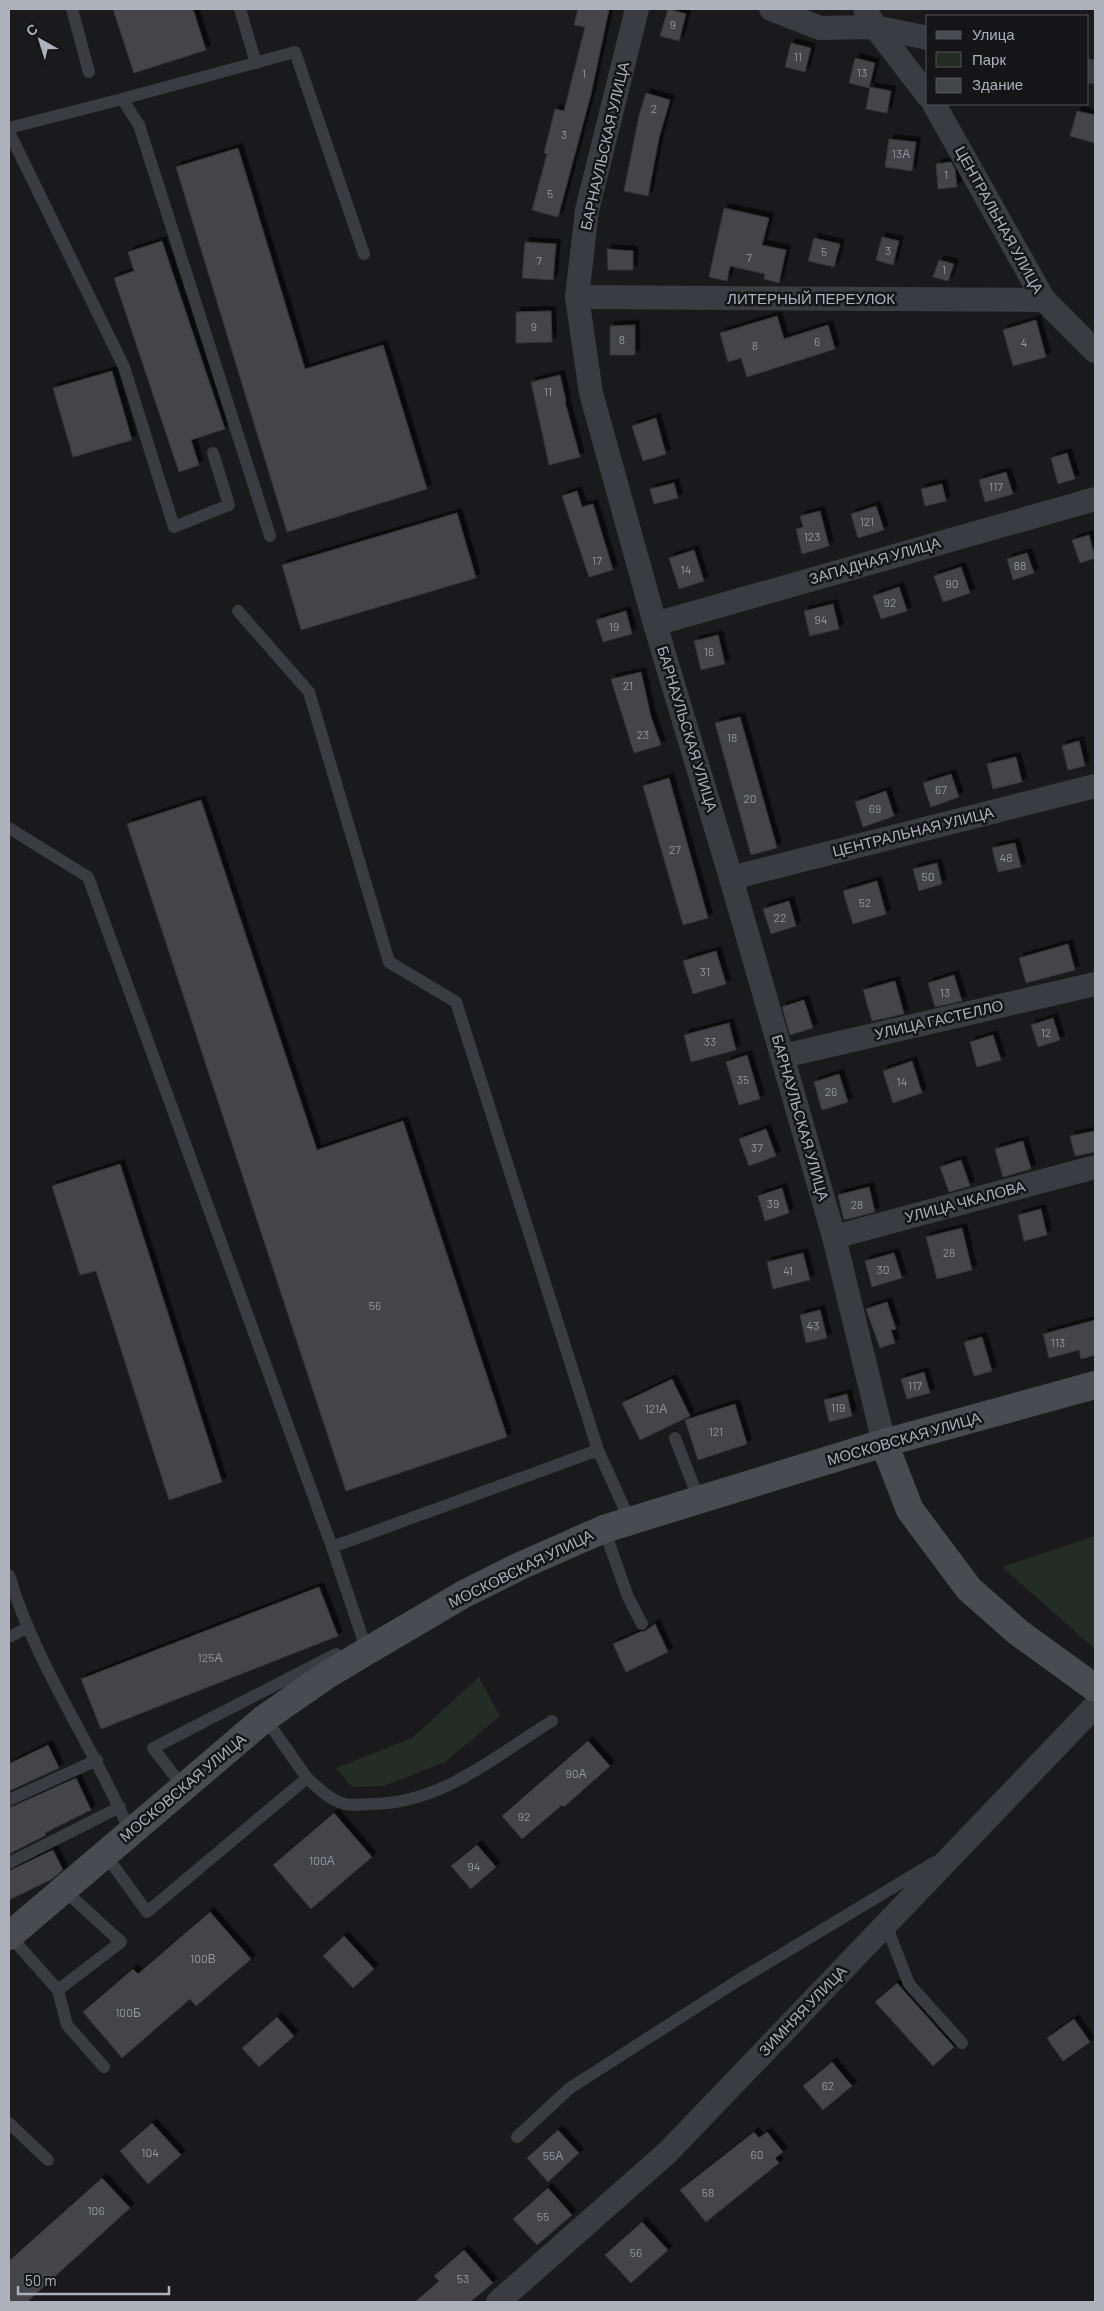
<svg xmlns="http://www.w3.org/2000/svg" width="1104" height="2311" font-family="Barlow,sans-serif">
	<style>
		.green { fill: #242c26 }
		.building { fill: #444549; stroke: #343438; filter: url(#shadow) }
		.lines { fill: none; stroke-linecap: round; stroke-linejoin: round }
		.lane { stroke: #3b3c41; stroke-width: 12 }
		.street { stroke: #3b3c41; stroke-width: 24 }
		.secondary { stroke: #494b51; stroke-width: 28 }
		.labels { text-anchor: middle; stroke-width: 5; stroke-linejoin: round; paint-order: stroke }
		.number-label { font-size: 12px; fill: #93969e }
		.street-label { font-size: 15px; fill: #adb1bb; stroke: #151517 }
	</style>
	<defs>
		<filter id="shadow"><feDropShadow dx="4.5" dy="-4.5" stdDeviation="0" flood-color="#0009"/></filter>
	</defs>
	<rect width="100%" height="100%" fill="#1a1a1c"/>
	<g class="green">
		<path d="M1095 1536V1649L1002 1567Z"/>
		<path d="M479 1677 500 1716 445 1762 384 1786 352 1787 336 1768 412 1738Z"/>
	</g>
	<g class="building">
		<path d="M113 9H193L206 50 134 73Z"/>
		<path d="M578 9H609L591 94 558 217 532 210 547 154 544 153 555 109 564 111 585 27 574 25Z"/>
		<path d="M668 9 686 14 679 41 660 36Z"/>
		<path d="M791 43 811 48 805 72 785 67Z"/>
		<path d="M855 58 875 63 869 88 849 83Z"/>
		<path d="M870 87 891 91 887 113 866 109Z"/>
		<path d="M646 93 670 100 659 138 648 196 624 191 639 116Z"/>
		<path d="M1077 111 1095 115V143L1070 136Z"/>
		<path d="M889 139 916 142 912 171 885 167Z"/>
		<path d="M238 148 305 369 383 345 427 489 287 532 176 167Z"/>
		<path d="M951 162 955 169 957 187 938 189 936 164Z"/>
		<path d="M724 208 769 218 762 245 786 250 779 283 764 279 765 274 730 266 727 281 709 277Z"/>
		<path d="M882 237 899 241 893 265 876 260Z"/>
		<path d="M814 238 840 244 834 267 808 261Z"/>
		<path d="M162 241 225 429 191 440 199 465 179 472 114 278 134 271 128 252Z"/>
		<path d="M525 242 556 244 553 280 522 278Z"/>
		<path d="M607 249 633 251V270H608Z"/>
		<path d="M939 260 954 264 948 281 933 277Z"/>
		<path d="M551 311 552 342 516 343V312Z"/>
		<path d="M777 316 784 339 828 325 835 349 747 377 741 358 728 362 720 333Z"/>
		<path d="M1036 320 1046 357 1013 366 1003 330Z"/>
		<path d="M635 325V355H610V326Z"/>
		<path d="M112 371 132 440 73 457 53 388Z"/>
		<path d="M560 375 566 401 565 402 580 457 549 465 531 382Z"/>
		<path d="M656 418 666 454 643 461 632 426Z"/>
		<path d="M1067 453 1075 479 1058 484 1051 458Z"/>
		<path d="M1006 472 1013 494 985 502 979 480Z"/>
		<path d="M674 483 678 498 654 504 650 489Z"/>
		<path d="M942 484 946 501 925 506 921 489Z"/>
		<path d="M577 491 582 507 593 504 613 570 589 577 562 496Z"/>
		<path d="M876 506 884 530 858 538 851 514Z"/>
		<path d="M820 511 829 546 802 554 796 529 803 527 800 516Z"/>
		<path d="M457 513 476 578 301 630 282 565Z"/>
		<path d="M1089 535 1095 558 1080 563 1072 540Z"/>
		<path d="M694 550 704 581 679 589 669 558Z"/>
		<path d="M1027 553 1034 573 1013 580 1007 559Z"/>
		<path d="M961 567 970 593 943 602 934 576Z"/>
		<path d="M899 587 907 611 881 619 873 596Z"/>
		<path d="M833 604 839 629 810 636 804 611Z"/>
		<path d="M626 611 632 634 603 642 596 620Z"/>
		<path d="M718 635 725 664 701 670 694 641Z"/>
		<path d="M641 672 651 717 661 745 634 753 611 679Z"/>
		<path d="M740 717 777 848 751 855 715 723Z"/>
		<path d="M1079 741 1085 766 1068 770 1062 746Z"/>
		<path d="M1016 757 1022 782 993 789 987 764Z"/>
		<path d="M951 774 959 797 931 807 923 783Z"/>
		<path d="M669 778 708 918 683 925 643 786Z"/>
		<path d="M886 791 894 816 863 827 855 802Z"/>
		<path d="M201 800 317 1150 403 1121 507 1437 346 1491 127 824Z"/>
		<path d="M1015 843 1021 867 998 872 992 848Z"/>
		<path d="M937 863 942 884 919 891 913 869Z"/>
		<path d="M877 881 886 914 853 924 843 891Z"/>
		<path d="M789 901 796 926 771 934 763 909Z"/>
		<path d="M1068 944 1075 970 1026 983 1019 958Z"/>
		<path d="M716 951 726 984 693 994 683 961Z"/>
		<path d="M954 975 962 1001 935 1007 928 983Z"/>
		<path d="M895 981 904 1014 872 1021 863 990Z"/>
		<path d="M804 1000 813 1028 790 1035 782 1007Z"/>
		<path d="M1053 1018 1060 1040 1038 1047 1031 1025Z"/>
		<path d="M729 1023 736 1050 691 1062 684 1035Z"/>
		<path d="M993 1035 1001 1060 977 1067 970 1042Z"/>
		<path d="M747 1055 760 1099 739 1105 726 1062Z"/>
		<path d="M912 1061 922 1093 893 1103 883 1071Z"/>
		<path d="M839 1074 848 1102 822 1110 814 1082Z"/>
		<path d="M766 1129 776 1156 749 1166 739 1139Z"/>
		<path d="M1095 1131V1152L1075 1156 1070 1136Z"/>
		<path d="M1023 1141 1031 1169 1003 1177 995 1149Z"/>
		<path d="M961 1160 970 1186 949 1192 940 1167Z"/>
		<path d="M120 1164 222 1482 169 1500 96 1271 80 1275 52 1186Z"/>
		<path d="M869 1187 875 1212 844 1220 838 1195Z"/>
		<path d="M782 1188 789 1213 765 1221 758 1196Z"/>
		<path d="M1041 1209 1047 1235 1024 1241 1018 1215Z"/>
		<path d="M962 1228 972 1270 937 1279 926 1237Z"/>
		<path d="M803 1253 810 1280 773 1289 767 1262Z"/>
		<path d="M894 1253 902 1278 872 1287 865 1261Z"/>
		<path d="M887 1302 896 1329 891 1330 895 1343 880 1348 866 1309Z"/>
		<path d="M820 1310 827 1338 806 1343 800 1315Z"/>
		<path d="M1095 1320V1355L1081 1359 1079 1350 1049 1358 1043 1334Z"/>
		<path d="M982 1337 992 1371 974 1376 964 1342Z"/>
		<path d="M924 1372 930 1393 907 1399 901 1379Z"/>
		<path d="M672 1379 690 1416 640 1440 622 1403Z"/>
		<path d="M847 1394 852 1416 829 1422 824 1400Z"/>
		<path d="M735 1404 747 1444 698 1460 685 1420Z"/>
		<path d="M319 1587 338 1636 101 1729 81 1679Z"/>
		<path d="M655 1624 668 1652 626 1672 613 1644 640 1632 645 1631Z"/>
		<path d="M588 1741 610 1766 564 1807 562 1805 522 1839 502 1816Z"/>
		<path d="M48 1745 59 1768 9 1791V1764Z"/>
		<path d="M76 1778 91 1810 45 1833 46 1835 9 1854V1808Z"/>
		<path d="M334 1813 372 1857 311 1909 273 1865Z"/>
		<path d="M477 1845 496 1867 471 1889 451 1866Z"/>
		<path d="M53 1850 63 1870 52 1879 9 1900V1871Z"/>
		<path d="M210 1912 251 1959 196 2006 190 1999 122 2058 83 2012 133 1969 138 1974Z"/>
		<path d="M344 1936 374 1969 353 1988 323 1956Z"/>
		<path d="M897 1983 954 2047 933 2066 875 2002Z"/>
		<path d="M277 2017 294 2036 259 2067 242 2048Z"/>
		<path d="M1074 2019 1090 2042 1063 2061 1047 2038Z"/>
		<path d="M832 2062 852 2086 823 2110 803 2086Z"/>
		<path d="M152 2123 181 2155 148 2184 120 2151Z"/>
		<path d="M558 2130 579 2153 548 2182 527 2158Z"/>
		<path d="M754 2132 759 2138 767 2132 783 2152 775 2158 779 2163 706 2222 680 2190Z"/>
		<path d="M102 2178 130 2208 27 2302H9V2261Z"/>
		<path d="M548 2188 572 2215 537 2245 513 2219Z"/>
		<path d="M642 2222 668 2250 631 2283 605 2255Z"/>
		<path d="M464 2250 493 2283 470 2302H415L439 2281 434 2276Z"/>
	</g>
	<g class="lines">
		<g class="lane">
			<path d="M72 9 89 72"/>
			<path d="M240 9 256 63"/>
			<path d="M122 99 295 52 364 254"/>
			<path d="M9 128 122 99 139 125 270 536"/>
			<path d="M9 132 124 367 174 527 229 505 213 453"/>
			<path d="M238 611 309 692 389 962 456 1002 598 1450 630 1521"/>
			<path d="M9 828 88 877 332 1547 367 1651"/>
			<path d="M675 1438 699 1500"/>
			<path d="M604 1529 628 1597 642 1624"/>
			<path d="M332 1547 598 1450"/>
			<path d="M9 1575C36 1666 93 1745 130 1832"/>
			<path d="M9 1637 27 1628"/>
			<path d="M307 1778C318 1788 330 1800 345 1804 352 1806 363 1804 371 1804 442 1804 495 1756 552 1721"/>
			<path d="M183 1787 153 1748 336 1654"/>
			<path d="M9 1800 97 1760"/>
			<path d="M105 1854 147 1912 307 1778 265 1718"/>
			<path d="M9 1863 120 1807"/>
			<path d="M886 1925 909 1984 962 2043"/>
			<path d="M9 1935 58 1990 67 2025 104 2067"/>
			<path d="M58 1990 121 1942 64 1890"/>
			<path d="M9 2123 48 2160"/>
			<path d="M517 2137 570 2088 734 1983 935 1862"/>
		</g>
		<g class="street">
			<path d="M637 9 587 210 577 297 591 393 655 624 731 878 834 1237 884 1443"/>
			<path d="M771 9 820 28 875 27 928 38"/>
			<path d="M865 9 875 27 928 96"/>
			<path d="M1088 71 1095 72"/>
			<path d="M934 104 1044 300 1095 351"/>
			<path d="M577 297 1044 300"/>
			<path d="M655 624 1095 499"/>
			<path d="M731 878 1095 786"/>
			<path d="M783 1056 1095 984"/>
			<path d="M834 1237 1095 1167"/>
			<path d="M498 2302 668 2152 1095 1706"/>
		</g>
		<g class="secondary">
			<path d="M884 1443 910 1510 969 1589 1019 1633 1095 1688"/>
			<path d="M9 1936 265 1718 327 1675 367 1651 464 1594 520 1566 604 1529 884 1443 1095 1385"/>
		</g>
	</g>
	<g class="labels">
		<g class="number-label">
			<text x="673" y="29">9</text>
			<text x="798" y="61">11</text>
			<text x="862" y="77">13</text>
			<text x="584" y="78">1</text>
			<text x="654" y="113">2</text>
			<text x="564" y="139">3</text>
			<text x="901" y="158">13А</text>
			<text x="946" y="179">1</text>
			<text x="550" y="198">5</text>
			<text x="888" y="255">3</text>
			<text x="824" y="256">5</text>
			<text x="749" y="262">7</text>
			<text x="539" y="265">7</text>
			<text x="944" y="274">1</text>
			<text x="534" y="331">9</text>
			<text x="622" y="344">8</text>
			<text x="817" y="346">6</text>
			<text x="1024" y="347">4</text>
			<text x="755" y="350">8</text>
			<text x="548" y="396">11</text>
			<text x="996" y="491">117</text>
			<text x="867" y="526">121</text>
			<text x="812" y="541">123</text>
			<text x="597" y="565">17</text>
			<text x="1020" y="570">88</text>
			<text x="686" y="574">14</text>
			<text x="952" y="588">90</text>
			<text x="890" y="607">92</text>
			<text x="821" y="624">94</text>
			<text x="614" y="631">19</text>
			<text x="709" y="656">16</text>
			<text x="628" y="690">21</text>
			<text x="643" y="739">23</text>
			<text x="732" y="742">18</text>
			<text x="941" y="794">67</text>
			<text x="750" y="803">20</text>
			<text x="875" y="813">69</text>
			<text x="675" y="854">27</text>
			<text x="1006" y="862">48</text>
			<text x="928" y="881">50</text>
			<text x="865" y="907">52</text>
			<text x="780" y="922">22</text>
			<text x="705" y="976">31</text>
			<text x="945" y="997">13</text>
			<text x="1046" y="1037">12</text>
			<text x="710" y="1046">33</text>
			<text x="743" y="1084">35</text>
			<text x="902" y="1086">14</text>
			<text x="831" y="1096">26</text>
			<text x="757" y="1152">37</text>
			<text x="773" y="1208">39</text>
			<text x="857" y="1209">28</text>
			<text x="949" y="1257">28</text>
			<text x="883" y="1274">30</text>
			<text x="788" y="1275">41</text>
			<text x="375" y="1310">56</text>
			<text x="813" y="1330">43</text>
			<text x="1058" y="1347">113</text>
			<text x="915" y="1390">117</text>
			<text x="838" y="1412">119</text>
			<text x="656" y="1413">121А</text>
			<text x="716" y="1436">121</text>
			<text x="210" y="1662">125А</text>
			<text x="576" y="1778">90А</text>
			<text x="524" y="1821">92</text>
			<text x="322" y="1865">100А</text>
			<text x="474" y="1871">94</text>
			<text x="203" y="1963">100В</text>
			<text x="128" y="2017">100Б</text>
			<text x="828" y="2090">62</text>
			<text x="150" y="2157">104</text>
			<text x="757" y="2159">60</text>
			<text x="553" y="2160">55А</text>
			<text x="708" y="2197">58</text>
			<text x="96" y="2215">106</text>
			<text x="543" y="2221">55</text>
			<text x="636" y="2257">56</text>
			<text x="463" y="2283">53</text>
		</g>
		<g class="street-label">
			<text transform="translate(605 146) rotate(-77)" y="5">БАРНАУЛЬСКАЯ УЛИЦА</text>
			<text transform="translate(999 220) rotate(61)" y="5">ЦЕНТРАЛЬНАЯ УЛИЦА</text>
			<text x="811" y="304">ЛИТЕРНЫЙ ПЕРЕУЛОК</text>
			<text transform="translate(875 561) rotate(-16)" y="5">ЗАПАДНАЯ УЛИЦА</text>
			<text transform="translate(687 729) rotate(73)" y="5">БАРНАУЛЬСКАЯ УЛИЦА</text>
			<text transform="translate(913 832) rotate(-14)" y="5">ЦЕНТРАЛЬНАЯ УЛИЦА</text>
			<text transform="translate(939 1020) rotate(-13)" y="5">УЛИЦА ГАСТЕЛЛО</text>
			<text transform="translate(800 1118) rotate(74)" y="5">БАРНАУЛЬСКАЯ УЛИЦА</text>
			<text transform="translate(965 1202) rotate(-15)" y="5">УЛИЦА ЧКАЛОВА</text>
			<text transform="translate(904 1439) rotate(-16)" y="5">МОСКОВСКАЯ УЛИЦА</text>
			<text transform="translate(521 1569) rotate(-26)" y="5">МОСКОВСКАЯ УЛИЦА</text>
			<text transform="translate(183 1788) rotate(-40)" y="5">МОСКОВСКАЯ УЛИЦА</text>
			<text transform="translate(803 2011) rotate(-46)" y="5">ЗИМНЯЯ УЛИЦА</text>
		</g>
	</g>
	<rect width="1104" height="2311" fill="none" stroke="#adb1bb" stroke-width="20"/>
	<rect x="926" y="15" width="162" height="90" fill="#151517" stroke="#525359"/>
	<rect x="936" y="31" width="25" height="8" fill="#494b51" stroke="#525359"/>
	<text x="972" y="40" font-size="15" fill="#adb1bb">Улица</text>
	<rect x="936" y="52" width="25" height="15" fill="#242c26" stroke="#525359"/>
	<text x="972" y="65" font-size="15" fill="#adb1bb">Парк</text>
	<rect x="936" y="78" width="25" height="15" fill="#444549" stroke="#525359"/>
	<text x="972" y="90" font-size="15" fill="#adb1bb">Здание</text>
	<g transform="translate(40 40) rotate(321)" stroke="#151517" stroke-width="4" paint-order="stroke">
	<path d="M0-4L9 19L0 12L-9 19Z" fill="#adb1bb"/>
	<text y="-8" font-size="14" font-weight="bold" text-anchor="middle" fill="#adb1bb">С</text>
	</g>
	<path d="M18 2286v8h151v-8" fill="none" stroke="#adb1bb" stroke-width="2.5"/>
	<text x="25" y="2286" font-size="15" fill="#adb1bb" stroke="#151517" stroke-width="4" paint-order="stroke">50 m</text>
</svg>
